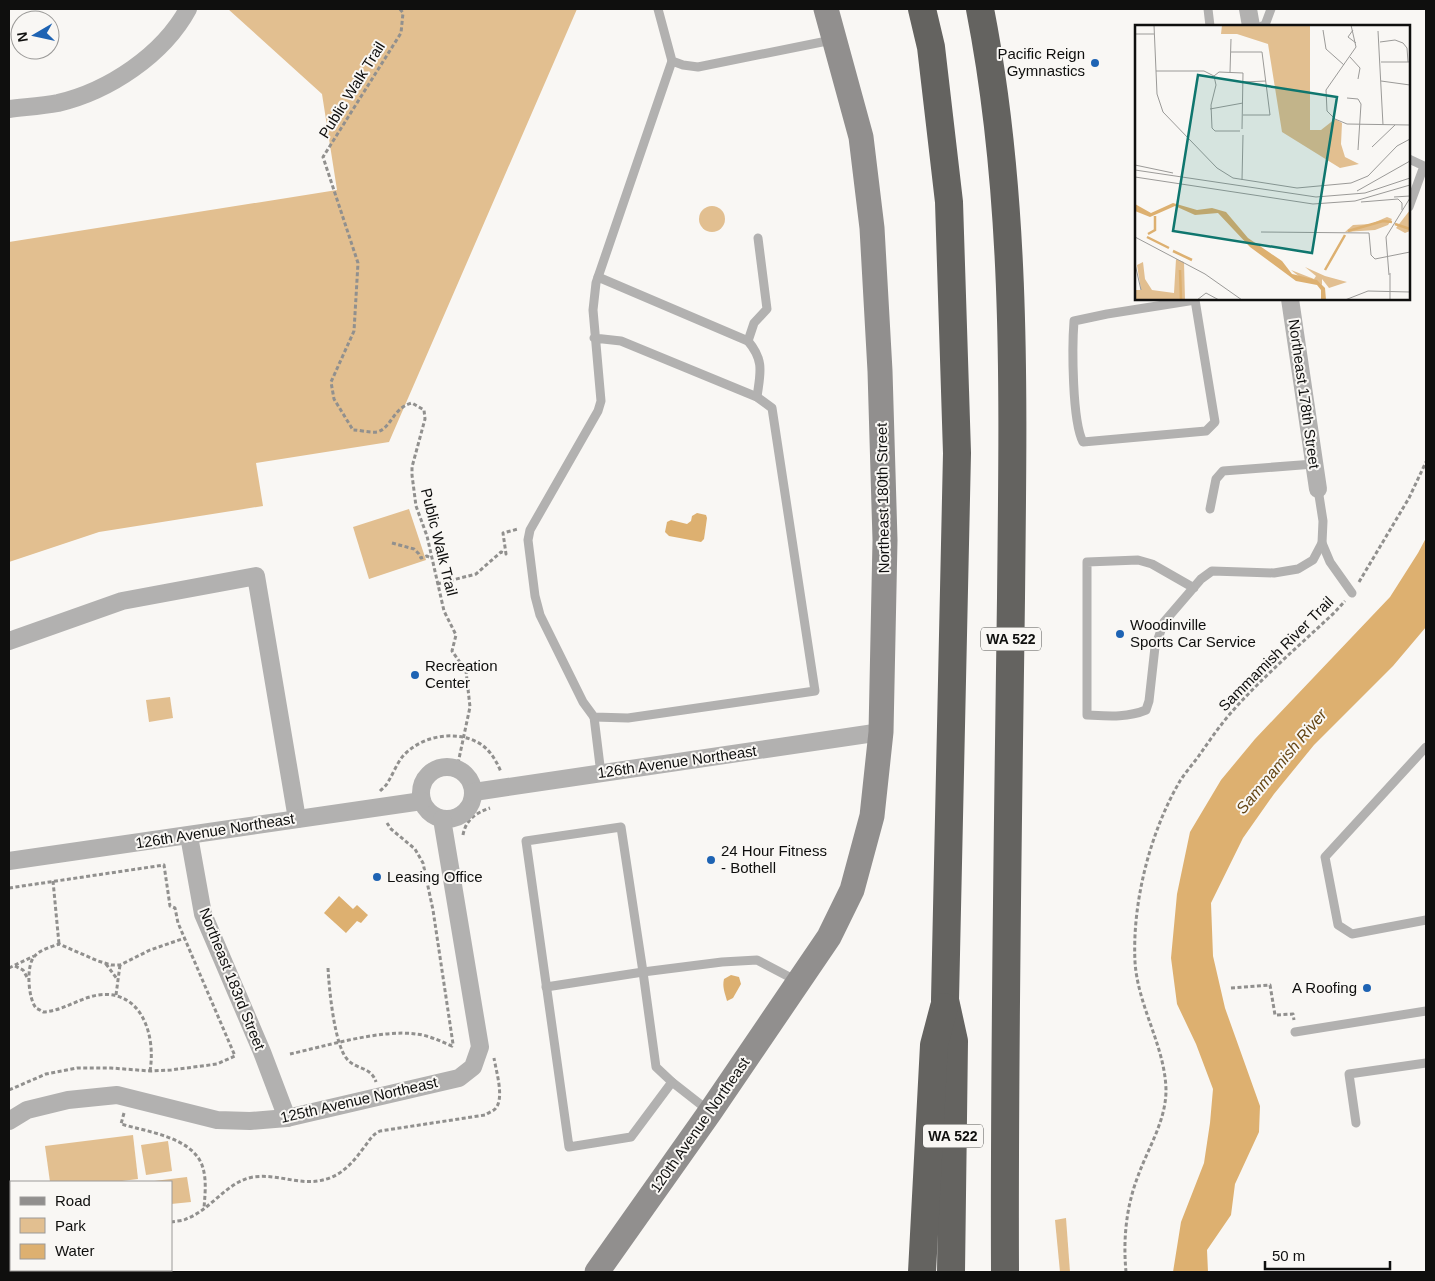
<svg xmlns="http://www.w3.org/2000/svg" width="1435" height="1281" font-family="Arial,sans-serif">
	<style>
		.green { fill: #e2bf90 }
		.water { fill: #ddb070 }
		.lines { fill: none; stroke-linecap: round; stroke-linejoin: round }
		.path { stroke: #91908e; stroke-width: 3; stroke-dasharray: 4 2.5; stroke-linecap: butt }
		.service { stroke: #b2b1b0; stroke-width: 9 }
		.minor { stroke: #b2b1b0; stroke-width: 18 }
		.secondary { stroke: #918f8e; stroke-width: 25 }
		.motorway { stroke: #646360; stroke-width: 28 }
		.poi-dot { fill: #1e63b3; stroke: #f9f7f4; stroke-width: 2 }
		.labels { text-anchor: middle; stroke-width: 4; stroke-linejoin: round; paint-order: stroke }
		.shield { fill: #f9f7f4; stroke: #555553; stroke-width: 1 }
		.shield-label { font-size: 14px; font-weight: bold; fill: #0f0f0e }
		.poi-label { font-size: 15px; fill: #0f0f0e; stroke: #f9f7f4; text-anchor: start }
		.street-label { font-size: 15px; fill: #0f0f0e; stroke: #f9f7f4 }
		.water-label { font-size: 16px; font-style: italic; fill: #654615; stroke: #f9f7f4 }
		.inset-river { fill: none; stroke: #ddb070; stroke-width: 2.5 }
		.inset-road { fill: none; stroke: #9b9a98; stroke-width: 1 }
		.view { fill: #0f766e; fill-opacity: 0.15; stroke: #0f766e; stroke-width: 2.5 }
		.inset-edge { fill: none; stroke: #0f0f0e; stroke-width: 2.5 }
	</style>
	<rect width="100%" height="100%" fill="#f9f7f4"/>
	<g class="green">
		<path d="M228 9H577L389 442 256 463 263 506 99 532 9 562V242L337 190 322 94Z"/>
		<circle cx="712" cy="219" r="13"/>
		<path d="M409 509 426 560 369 579 353 527Z"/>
		<path d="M170 697 173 718 149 722 146 700Z"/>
		<path d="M133 1135 138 1179 114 1182H50L45 1146Z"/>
		<path d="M168 1141 172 1171 146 1175 141 1145Z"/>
		<path d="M187 1177 191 1202 171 1204V1182H146Z"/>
		<path d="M1066 1218 1070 1272H1060L1055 1220Z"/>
	</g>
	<g class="water">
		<path d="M697 513 706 515 707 518 704 539 701 542 669 536 665 532 667 522 671 520 687 524 691 521 692 516Z"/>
		<path d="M1426 538V627L1393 666 1314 745 1274 794 1243 838 1211 903 1213 956 1225 1008 1260 1106 1259 1132 1235 1184 1231 1215 1207 1250 1208 1272H1173L1181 1222 1204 1163 1210 1123 1213 1089 1196 1044 1177 1004 1171 958 1177 894 1190 832 1221 780 1255 739 1390 597 1418 553Z"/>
		<path d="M339 896 353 909 357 905 368 915 361 923 357 921 346 933 324 913Z"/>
		<path d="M731 975 739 977 741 984 733 998 727 1001C725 993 722 987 724 979Z"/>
	</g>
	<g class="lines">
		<g class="path">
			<path d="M400 9 403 13 401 33 323 157 358 263 354 331 331 382 334 399 353 430C360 430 370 433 377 432 392 428 392 408 412 403L424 410 425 419 412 467V475L416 506 427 536 444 611 456 635 452 651 466 671 470 707 457 768"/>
			<path d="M392 543 414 549 419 554 421 558 427 556 431 558"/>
			<path d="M1359 582 1409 498 1426 462"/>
			<path d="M437 584 476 574 501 552 506 554 503 533 518 529"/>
			<path d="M380 791C383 788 386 786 388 782 393 774 397 763 403 756 421 736 454 730 477 742 489 748 496 760 501 772"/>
			<path d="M463 835C466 819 476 813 490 808"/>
			<path d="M53 881 59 944"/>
			<path d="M9 888 164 865 170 906 175 908 178 923 235 1056 217 1064 171 1070 150 1071 111 1068H77L46 1074 9 1090"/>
			<path d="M106 964 117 979"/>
			<path d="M15 966 23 970 28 979"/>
			<path d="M9 968 34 956"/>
			<path d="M328 968C329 987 334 1044 347 1059 356 1070 371 1066 376 1082"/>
			<path d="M1231 988 1270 985 1275 1015 1293 1014 1294 1020"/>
			<path d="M116 995 120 965"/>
			<path d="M290 1054C326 1046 381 1029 416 1034 428 1035 440 1041 452 1046L453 1044 433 910 423 863 415 849 391 829 387 823"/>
			<path d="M150 1071C156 1036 142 989 98 995 79 998 63 1011 43 1012 42 1011 36 1008 36 1008 28 998 26 966 34 957 39 950 51 947 59 944L98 961 111 965H120L150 950 185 938"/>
			<path d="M124 1113 121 1124C148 1132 191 1137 202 1165 207 1179 205 1194 204 1208"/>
			<path d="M171 1222C176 1221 182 1221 186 1219 211 1210 226 1182 253 1177 281 1173 304 1189 332 1177 344 1172 354 1161 362 1150 369 1142 371 1135 380 1131L485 1115C488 1113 493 1111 495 1109 505 1099 496 1071 494 1058"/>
			<path d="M9 1233H11"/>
			<path d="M1126 1272C1123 1240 1126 1207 1138 1176 1148 1148 1166 1121 1166 1090 1165 1046 1138 1007 1135 962 1132 903 1150 832 1180 781 1185 773 1192 765 1198 757 1210 740 1222 722 1237 706 1267 673 1302 643 1335 612L1345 601"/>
		</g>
		<g class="service">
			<path d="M658 9 672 61 683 65 698 67 832 40"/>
			<path d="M1208 9 1210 26"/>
			<path d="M1262 26 1265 25 1271 9"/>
			<path d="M1409 159 1424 166 1409 207"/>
			<path d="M598 277 748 341"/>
			<path d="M1195 299V300L1215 422 1206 431 1083 442C1072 421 1072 347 1074 321L1107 314 1195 300"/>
			<path d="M594 338 621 341 757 397 772 408 815 691 628 718 594 717 583 702 540 615 535 596 528 540 530 530 598 411 601 401 593 310 596 283 672 61"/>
			<path d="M757 397C760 374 765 361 748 341L754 323 767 309 758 238"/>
			<path d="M1210 509 1216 479 1223 471 1314 464"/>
			<path d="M1322 543 1330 562 1352 593"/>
			<path d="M1194 588 1152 564 1138 560 1087 562V715C1107 716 1127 718 1146 710L1149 701 1155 647 1164 622 1201 579 1212 571 1274 573 1298 569 1313 560 1322 543 1323 521 1318 489"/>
			<path d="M594 717 601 774"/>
			<path d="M1426 747 1325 857 1338 925 1352 934 1426 920"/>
			<path d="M546 987 643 972 656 1067 672 1082 709 1111"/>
			<path d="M1295 1032 1426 1011"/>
			<path d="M672 1082 631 1137 569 1147 526 841 621 827 643 972 722 962 757 960 797 981"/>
			<path d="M1356 1123 1349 1074 1426 1063"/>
		</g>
		<g class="minor">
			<path d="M1248 9 1251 26"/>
			<path d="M9 109C25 107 42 106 58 103 109 91 163 55 188 9"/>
			<path d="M1290 299 1318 489"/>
			<path d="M9 641 122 601 256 576 297 819"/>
			<circle cx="447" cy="793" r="26"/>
			<path d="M474 792 881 732"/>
			<path d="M189 836 203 914 262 1052 287 1118"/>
			<path d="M9 861 422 801"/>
			<path d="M9 1121 27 1110 68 1100 117 1095 217 1120 250 1121 287 1118 459 1078 473 1067 480 1047 442 819"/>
		</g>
		<path class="secondary" d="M597 1272 710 1112 829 937 852 890 872 816 881 732 885 540 880 371 872 228 861 137 826 9"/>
		<g class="motorway">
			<path d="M922 9 931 47 949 202 957 453 945 1000 954 1041 951 1272"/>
			<path d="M980 9C1018 203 1013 401 1011 598 1008 823 1004 1048 1005 1272"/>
			<path d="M922 1272 934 1045 944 1007"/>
		</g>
	</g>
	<g class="poi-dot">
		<circle cx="1095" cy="63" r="5"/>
		<circle cx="1120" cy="634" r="5"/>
		<circle cx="415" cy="675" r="5"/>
		<circle cx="711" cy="860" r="5"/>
		<circle cx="377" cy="877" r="5"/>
		<circle cx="1367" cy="988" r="5"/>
	</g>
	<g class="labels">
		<g class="shield">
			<rect x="981" y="627.5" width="60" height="23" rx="4"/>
			<rect x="923" y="1124.5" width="60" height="23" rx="4"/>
		</g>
		<g class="shield-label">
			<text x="1011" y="644">WA 522</text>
			<text x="953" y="1141">WA 522</text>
		</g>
		<g class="poi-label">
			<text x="1085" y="59" text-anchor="end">Pacific Reign<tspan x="1085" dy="17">Gymnastics</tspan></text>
			<text x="1130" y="630">Woodinville<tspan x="1130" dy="17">Sports Car Service</tspan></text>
			<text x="425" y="671">Recreation<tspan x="425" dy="17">Center</tspan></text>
			<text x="721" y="856">24 Hour Fitness<tspan x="721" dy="17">- Bothell</tspan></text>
			<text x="387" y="882">Leasing Office</text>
			<text x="1357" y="993" text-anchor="end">A Roofing</text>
		</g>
		<g class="street-label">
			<text transform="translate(352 90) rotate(-58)" y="5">Public Walk Trail</text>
			<text transform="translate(1304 394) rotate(82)" y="5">Northeast 178th Street</text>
			<text transform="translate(883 498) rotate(-91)" y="5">Northeast 180th Street</text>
			<text transform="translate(439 542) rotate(76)" y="5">Public Walk Trail</text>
			<text transform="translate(1276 654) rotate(-45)" y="5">Sammamish River Trail</text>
			<text transform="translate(677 762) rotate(-8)" y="5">126th Avenue Northeast</text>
			<text transform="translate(215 831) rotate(-9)" y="5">126th Avenue Northeast</text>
			<text transform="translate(232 979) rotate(68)" y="5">Northeast 183rd Street</text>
			<text transform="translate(359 1100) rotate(-13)" y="5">125th Avenue Northeast</text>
			<text transform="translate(700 1125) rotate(-55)" y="5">120th Avenue Northeast</text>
		</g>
		<g class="water-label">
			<text transform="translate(1281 761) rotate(-50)" y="6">Sammamish River</text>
		</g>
	</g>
	<g transform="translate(1135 25)">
		<rect width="275" height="275" fill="#f9f7f4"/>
		<path d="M87 0H175V105H186L200 94 207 98 206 119 210 132 224 139 205 143 147 107 133 19 102 9H86ZM275 185V206L270 208 261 203ZM252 192 257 194 253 200 240 205 210 207 218 200 236 199ZM41 234 49 237 50 275H0V265H6L2 240 8 237 10 254 17 265 39 268ZM170 242 190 251 212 257 194 263 187 254V260L181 255 166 253 156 245 179 254 181 251Z" fill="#e2bf90"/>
		<path d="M38 178 62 185 77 183 91 187 113 213 147 236 157 249 182 255 190 263 191 275H186V265L182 260 161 256 115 222 83 188 60 190 40 181 15 192 0 186V179L16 188Z" fill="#ddb070"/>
		<path class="inset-river" d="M260 199 275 204M213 206 248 196 257 197M13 209 20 205V191M12 212 34 223M38 226 57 235M45 245 46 275M190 245 210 210"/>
		<path class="inset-road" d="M19 0 22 69 28 87 82 143 98 153 162 163 216 158 233 151 262 121 275 114M216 0 221 22 191 65 192 86 200 94 212 99 275 100M188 5 191 24 209 40M218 5 213 12 221 18M243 6 248 100M0 9H19M245 17 260 15 268 18 272 23 273 37M96 27H127L135 90H108M215 32 225 43 223 54M246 37H274M21 46H69L79 51M95 47 96 14M79 51 84 47 108 48 107 104M79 51 81 60 76 80 77 103 80 106H105M246 56 275 60M108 57 131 56M212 73 223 74 226 79 223 125M75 84 108 78M237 122 260 100M0 140 38 148M0 145 181 172 230 168 275 153M0 152 178 179 220 176 275 160M107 155 108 110M222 166 275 136M259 172 275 171M226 177 263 174 267 178V185M126 207 234 208 236 230 240 234 275 227M0 212 70 249 107 275M0 239 6 265M254 250 251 212 275 173M62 275 71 268 84 275M210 275 233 266 275 267M255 275V248"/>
		<path class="view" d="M63 50 202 72 177 228 38 206Z"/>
		<rect width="275" height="275" class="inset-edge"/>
	</g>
	<rect width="1435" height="1281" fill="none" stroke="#0f0f0e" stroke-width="20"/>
	<rect x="10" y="1181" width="162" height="90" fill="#f9f7f4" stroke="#9b9a98"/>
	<rect x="20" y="1197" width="25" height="8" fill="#918f8e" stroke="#9b9a98"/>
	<text x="55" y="1206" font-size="15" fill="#0f0f0e">Road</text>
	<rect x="20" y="1218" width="25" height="15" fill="#e2bf90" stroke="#9b9a98"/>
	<text x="55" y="1231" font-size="15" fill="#0f0f0e">Park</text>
	<rect x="20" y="1244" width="25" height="15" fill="#ddb070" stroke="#9b9a98"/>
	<text x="55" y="1256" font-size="15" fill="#0f0f0e">Water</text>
	<g transform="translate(35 35) rotate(261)"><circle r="24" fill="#f9f7f4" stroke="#9b9a98"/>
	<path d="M0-4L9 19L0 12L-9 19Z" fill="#1e63b3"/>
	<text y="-8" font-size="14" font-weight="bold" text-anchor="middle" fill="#0f0f0e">N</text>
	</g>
	<path d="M1265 1261v8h125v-8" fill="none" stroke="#0f0f0e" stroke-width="2.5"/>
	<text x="1272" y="1261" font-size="15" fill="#0f0f0e" stroke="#f9f7f4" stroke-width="4" paint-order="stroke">50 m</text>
</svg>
